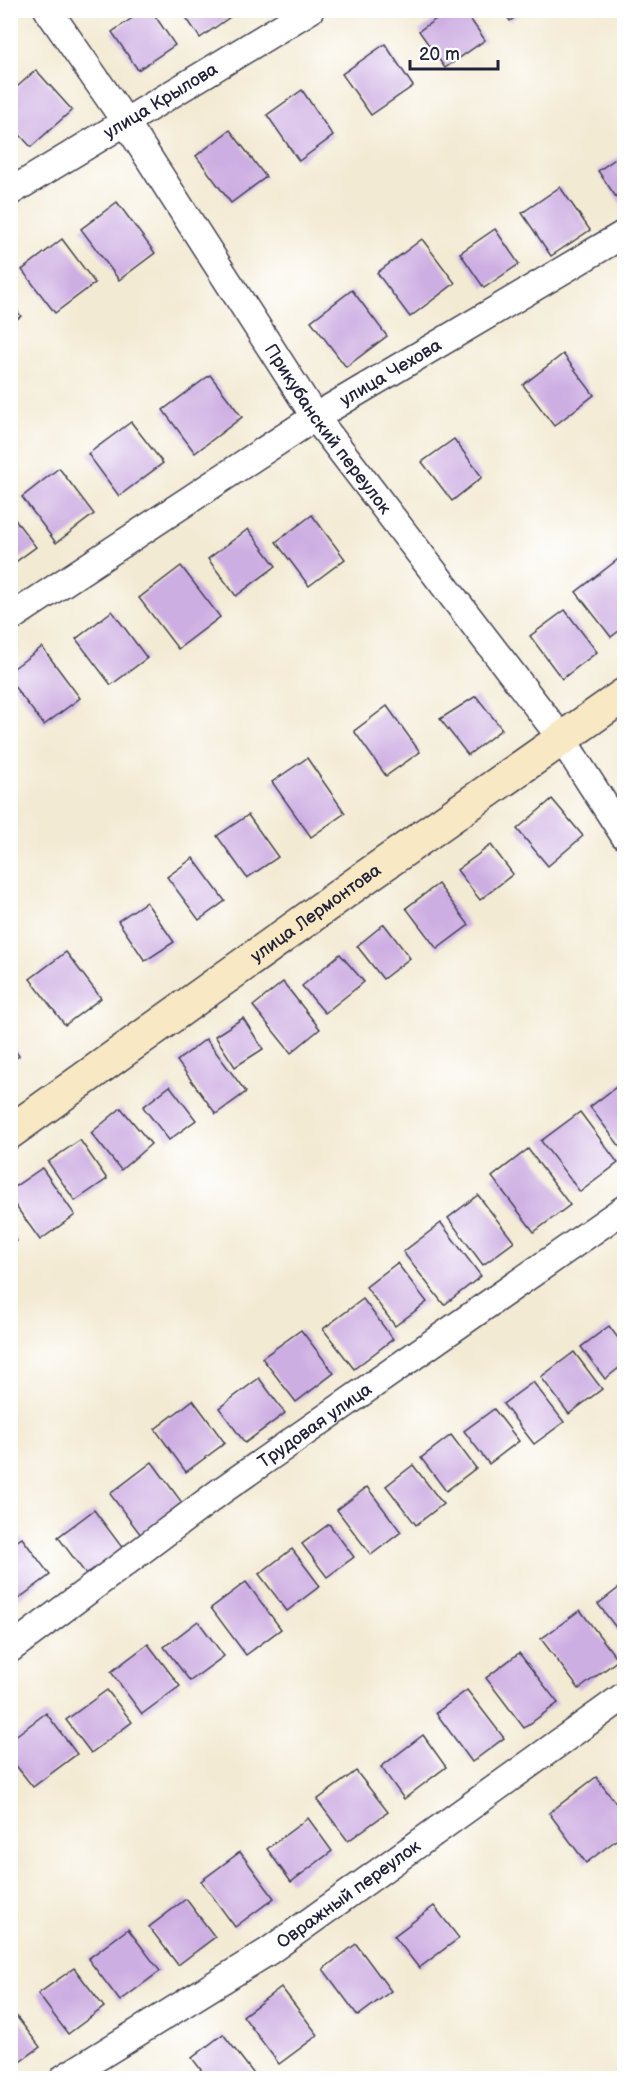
<svg xmlns="http://www.w3.org/2000/svg" width="635" height="2089" font-family="'Balsamiq Sans',sans-serif">
	<style>
		.building { fill: #cdaee2 }
		.lines { fill: none; stroke-linecap: round; stroke-linejoin: round }
		.street-casing { stroke: #414052; stroke-width: 30 }
		.secondary-casing { stroke: #414052; stroke-width: 36 }
		.street { stroke: #fff; stroke-width: 27 }
		.secondary { stroke: #f8e8c3; stroke-width: 33 }
		.labels { text-anchor: middle; stroke-width: 5; stroke-linejoin: round; paint-order: stroke }
		.street-label { font-size: 18px; fill: #22223b; stroke: #fff }
	</style>
	<rect width="100%" height="100%" fill="#fff"/>
	<filter id="ink" filterUnits="userSpaceOnUse"><feTurbulence type="fractalNoise" baseFrequency=".0167" numOctaves="2"/><feDisplacementMap in="SourceGraphic" scale="12" xChannelSelector="R" yChannelSelector="G"/><feConvolveMatrix kernelMatrix="1 2 1 2 8 2 1 2 1" color-interpolation-filters="sRGB"/></filter>
	<filter id="wash" filterUnits="userSpaceOnUse"><feTurbulence type="fractalNoise" baseFrequency=".008" numOctaves="4" result="noise"/><feDisplacementMap in="SourceGraphic" scale="24" xChannelSelector="R" yChannelSelector="G"/><feGaussianBlur stdDeviation="1.35" result="paint"/><feColorMatrix in="noise" values="0 0 0 0 0 0 0 0 0 0 0 0 0 0 0 0 0 1.4 0 .05"/><feComposite in="paint" operator="in"/></filter>
	<g filter="url(#wash)">
		<rect width="100%" height="100%" fill="#f3ead3"/>
		<g id="blocks">
			<g class="building">
				<path d="M144 10H151L175 45 138 70 112 32Z"/>
				<path d="M181 10H240L200 38Z"/>
				<path d="M449 10H464L485 40 445 68 419 31Z"/>
				<path d="M502 10H525L510 21Z"/>
				<path d="M385 44 413 86 371 115 342 74Z"/>
				<path d="M36 70 72 110 31 147 10 124V93Z"/>
				<path d="M302 90 333 136 299 161 267 115Z"/>
				<path d="M230 130 266 177 231 203 196 156Z"/>
				<path d="M624 153V206L623 207 598 171Z"/>
				<path d="M560 187 590 230 551 256 522 213Z"/>
				<path d="M117 202 155 253 119 280 81 229Z"/>
				<path d="M495 229 519 264 484 288 460 253Z"/>
				<path d="M62 239 95 283 55 313 22 270Z"/>
				<path d="M422 239 455 283 410 317 377 273Z"/>
				<path d="M352 290 387 336 346 367 311 321Z"/>
				<path d="M10 303 21 316 10 324Z"/>
				<path d="M624 320V335L617 325Z"/>
				<path d="M563 354 594 395 554 426 523 385Z"/>
				<path d="M210 375 242 417 195 453 163 410Z"/>
				<path d="M131 422 163 463 119 496 88 454Z"/>
				<path d="M454 439 482 477 452 501 422 462Z"/>
				<path d="M59 468 94 514 56 543 22 497Z"/>
				<path d="M10 513 36 547 10 566Z"/>
				<path d="M312 515 345 559 309 586 276 542Z"/>
				<path d="M248 529 276 566 236 596 208 559Z"/>
				<path d="M621 557 624 561V627L611 637 576 592Z"/>
				<path d="M181 566 220 617 178 649 139 598Z"/>
				<path d="M565 610 597 652 562 679 530 636Z"/>
				<path d="M112 611 147 658 111 685 76 639Z"/>
				<path d="M42 647 80 698 44 725 10 681V671Z"/>
				<path d="M476 696 502 729 468 755 440 719Z"/>
				<path d="M387 706 420 752 386 776 354 731Z"/>
				<path d="M307 758 345 813 311 837 272 782Z"/>
				<path d="M552 799 583 836 548 866 517 829Z"/>
				<path d="M248 815 278 857 247 878 217 836Z"/>
				<path d="M491 845 513 874 480 900 457 870Z"/>
				<path d="M193 858 225 901 199 920 167 877Z"/>
				<path d="M438 884 469 925 437 949 406 908Z"/>
				<path d="M146 902 174 942 145 961 118 921Z"/>
				<path d="M384 924 410 958 383 979 357 946Z"/>
				<path d="M66 952 101 998 65 1025 30 979Z"/>
				<path d="M340 954 364 982 325 1013 302 986Z"/>
				<path d="M283 982 320 1029 291 1053 253 1006Z"/>
				<path d="M243 1018 263 1049 235 1067 215 1036Z"/>
				<path d="M206 1039 246 1092 216 1114 177 1061Z"/>
				<path d="M10 1043 19 1056 10 1062Z"/>
				<path d="M624 1081V1152L590 1107Z"/>
				<path d="M170 1086 196 1120 169 1140 143 1107Z"/>
				<path d="M121 1108 151 1144 121 1170 91 1133Z"/>
				<path d="M580 1112 618 1163 580 1192 541 1141Z"/>
				<path d="M80 1140 107 1179 75 1201 48 1162Z"/>
				<path d="M528 1149 570 1205 534 1232 492 1177Z"/>
				<path d="M42 1168 75 1215 40 1240 10 1198V1190Z"/>
				<path d="M478 1195 514 1242 483 1265 448 1218Z"/>
				<path d="M441 1223 481 1276 444 1305 403 1252Z"/>
				<path d="M10 1232 17 1241 10 1245Z"/>
				<path d="M397 1263 427 1302 395 1326 366 1287Z"/>
				<path d="M363 1299 393 1339 354 1369 323 1329Z"/>
				<path d="M609 1326 624 1346V1364L605 1379 581 1347Z"/>
				<path d="M301 1330 334 1373 296 1402 262 1358Z"/>
				<path d="M574 1352 602 1389 569 1414 541 1377Z"/>
				<path d="M259 1378 285 1413 245 1443 219 1408Z"/>
				<path d="M533 1382 564 1422 534 1444 503 1404Z"/>
				<path d="M193 1400 225 1443 186 1472 155 1429Z"/>
				<path d="M494 1409 519 1441 489 1464 464 1431Z"/>
				<path d="M451 1435 476 1468 446 1491 421 1458Z"/>
				<path d="M152 1462 183 1504 141 1535 110 1494Z"/>
				<path d="M413 1465 443 1504 416 1525 386 1486Z"/>
				<path d="M367 1487 401 1532 371 1555 337 1510Z"/>
				<path d="M94 1510 124 1550 88 1577 58 1537Z"/>
				<path d="M329 1524 354 1557 327 1577 302 1544Z"/>
				<path d="M22 1538 50 1575 10 1605V1546Z"/>
				<path d="M292 1549 320 1586 287 1611 259 1574Z"/>
				<path d="M246 1582 281 1629 246 1655 211 1608Z"/>
				<path d="M624 1584V1638L598 1604Z"/>
				<path d="M580 1610 618 1660 579 1689 541 1639Z"/>
				<path d="M198 1621 224 1656 190 1681 164 1647Z"/>
				<path d="M148 1644 180 1686 142 1714 111 1672Z"/>
				<path d="M519 1653 558 1703 524 1728 486 1678Z"/>
				<path d="M107 1690 132 1722 91 1753 66 1720Z"/>
				<path d="M467 1690 504 1738 472 1762 436 1713Z"/>
				<path d="M46 1713 77 1754 33 1787 10 1758V1740Z"/>
				<path d="M423 1735 446 1767 404 1799 381 1767Z"/>
				<path d="M356 1771 388 1812 348 1841 317 1800Z"/>
				<path d="M596 1777 624 1814V1834L586 1863 549 1813Z"/>
				<path d="M308 1818 332 1851 291 1882 267 1849Z"/>
				<path d="M240 1852 274 1898 235 1927 201 1881Z"/>
				<path d="M186 1899 215 1937 178 1965 149 1927Z"/>
				<path d="M434 1906 459 1938 419 1968 394 1936Z"/>
				<path d="M128 1929 160 1971 120 2001 88 1959Z"/>
				<path d="M356 1944 391 1991 358 2016 323 1969Z"/>
				<path d="M74 1968 104 2007 68 2034 38 1994Z"/>
				<path d="M281 1987 318 2035 279 2064 243 2016Z"/>
				<path d="M10 2008 40 2047 10 2069Z"/>
				<path d="M223 2034 257 2078H207L192 2058Z"/>
			</g>
		</g>
	</g>
	<g filter="url(#ink)">
		<use href="#blocks" fill-opacity="0" stroke="#414052" stroke-width="1.5"/>
		<g class="lines">
			<g class="street-casing">
				<g id="street">
					<path id="s1" d="M48 10 125 121 315 417 562 739 624 835"/>
					<path id="s2" d="M10 192 310 10"/>
					<path id="s3" d="M10 618 315 417 624 234"/>
					<path id="s4" d="M10 1649 221 1491 624 1209"/>
					<path id="s5" d="M64 2078 269 1951 624 1696"/>
				</g>
			</g>
			<g class="secondary-casing">
				<g id="secondary">
					<path id="s6" d="M10 1132 367 876 624 695"/>
				</g>
			</g>
			<use href="#street" class="street"/>
			<use href="#secondary" class="secondary"/>
		</g>
	</g>
	<g class="labels">
		<g class="street-label">
			<text dy="6" stroke="none"><textPath href="#s2" startOffset="176">улица Крылова</textPath></text>
			<text dy="6" stroke="none"><textPath href="#s3" startOffset="453">улица Чехова</textPath></text>
			<text dy="6" stroke="none"><textPath href="#s1" startOffset="504">Прикубанский переулок</textPath></text>
			<text dy="6" stroke="none"><textPath href="#s6" startOffset="376">улица Лермонтова</textPath></text>
			<text dy="6" stroke="none"><textPath href="#s4" startOffset="378">Трудовая улица</textPath></text>
			<text dy="6" stroke="none"><textPath href="#s5" startOffset="339">Овражный переулок</textPath></text>
		</g>
	</g>
	<rect width="635" height="2089" fill="none" stroke="#fff" stroke-width="36"/>
	<path d="M410 60v9h88v-9" fill="none" stroke="#22223b" stroke-width="3"/>
	<text x="419" y="60" font-size="18" fill="#22223b" stroke="#ffffff" stroke-width="4.5" paint-order="stroke">20 m</text>
</svg>
